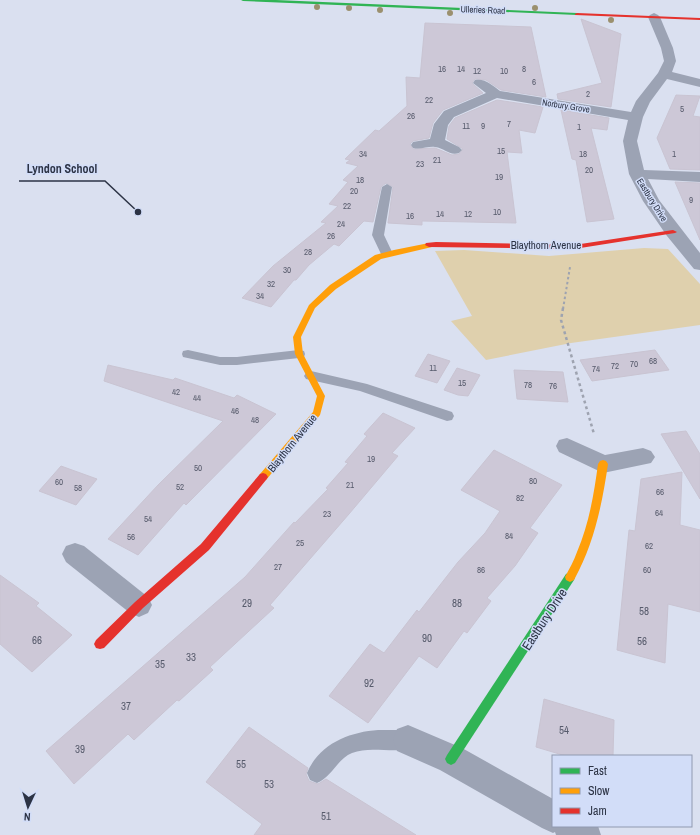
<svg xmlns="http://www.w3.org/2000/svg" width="700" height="835" font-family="'Archivo Narrow',sans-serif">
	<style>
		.green { fill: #dfd0ad }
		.building { fill: #cdc8d7; stroke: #c9c4d2 }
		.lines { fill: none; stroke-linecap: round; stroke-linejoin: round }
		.path-far1 { stroke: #9ea3b0; stroke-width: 2; stroke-dasharray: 2.5 2.5; stroke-linecap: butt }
		.path { stroke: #9ea3b0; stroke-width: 2.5; stroke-dasharray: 3 3; stroke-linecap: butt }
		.lane { fill: #9ca3b4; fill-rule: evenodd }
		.street { fill: #9ca3b4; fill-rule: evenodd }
		.fast { fill: #30b455; fill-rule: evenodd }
		.slow { fill: #ff9f0a; fill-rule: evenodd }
		.jam { fill: #e5322d; fill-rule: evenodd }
		.tree { fill: #9b906e }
		.labels { text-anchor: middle; stroke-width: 3; stroke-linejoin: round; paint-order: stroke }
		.far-street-label { font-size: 9px; fill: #2c3345; stroke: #d2ddf8 }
		.number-label { font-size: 9px; fill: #575b6c }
		.street-label { font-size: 11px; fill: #2c3345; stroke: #d2ddf8 }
		.near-number-label { font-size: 11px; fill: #575b6c }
		.near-street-label { font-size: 13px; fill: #2c3345; stroke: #d2ddf8 }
		.leader { fill: none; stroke: #2c3345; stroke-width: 1.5 }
		.callout-dot { fill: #2c3345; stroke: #d2ddf8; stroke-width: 1.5 }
		.callout-label { font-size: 12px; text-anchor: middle; font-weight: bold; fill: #2c3345; stroke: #d2ddf8; stroke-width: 3; stroke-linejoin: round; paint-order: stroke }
	</style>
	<rect width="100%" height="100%" fill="#dae0f0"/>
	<path class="green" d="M644 248 668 249 700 284V325L571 343 486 360 451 321 472 316 435 251 464 250 549 256Z"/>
	<g class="building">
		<path d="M581 19 621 34 611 107 558 99 557 94 602 83Z"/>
		<path d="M425 23 531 27 546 97 501 90 486 80 475 79 472 83 483 93 443 110 433 123 429 138 413 141 410 144 413 149 435 148 452 155 459 154 463 149 447 139 449 126 455 118 497 100 543 107 535 133 519 130 522 153 507 152 516 223 422 221V225L388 223 393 187 386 183 381 187 373 222 364 221 339 246 334 244 309 265 296 280H294L271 307 242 298 273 266 326 223 321 222 338 206 329 204 348 182 343 180 358 166 346 163 350 160 345 159 375 130 379 131 407 106 406 77 420 78Z"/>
		<path d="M676 95 700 96 693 116 700 117V170L670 169 657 138Z"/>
		<path d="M561 110 609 118 607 130 591 128 614 219 587 222 576 160 572 159Z"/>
		<path d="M675 182 700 183V240Z"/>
		<path d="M655 350 669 370 592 381 580 360Z"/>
		<path d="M428 354 450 361 437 383 415 376Z"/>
		<path d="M108 365 173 380 175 378 234 398 237 395 276 414 186 505 184 503 138 555 108 539 158 485 223 421 104 381Z"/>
		<path d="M457 368 480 375 468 396 458 395 444 390Z"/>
		<path d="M514 370 563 372 568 402 517 399Z"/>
		<path d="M383 413 415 428 392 453 398 456 349 514 270 605 274 608 210 667 213 670 179 701 177 700 134 740 128 734 74 784 46 751 245 577 294 522 295 523 328 489 326 488 348 463 345 462 367 436 364 434Z"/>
		<path d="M686 431 700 454V499L661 434Z"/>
		<path d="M494 450 562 485 530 528 538 533 515 566 487 598 491 601 467 633 464 631 437 668 419 656 368 723 329 696 370 644 384 653 417 610 419 612 458 562 485 533 500 511 461 490Z"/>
		<path d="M61 466 97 479 76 505 39 491Z"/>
		<path d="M682 472 680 525 700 530V612L668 604 665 663 617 650 629 530 635 531 641 479Z"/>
		<path d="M0 575 39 603 36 606 72 635 32 672 0 644Z"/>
		<path d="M544 699 614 720 613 756H566L536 747Z"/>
		<path d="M249 727 308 768 306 774 309 781 318 784 326 779 416 835H254L262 824 206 782Z"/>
	</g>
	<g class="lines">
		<path class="path-far1" d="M563 309 570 267"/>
		<path class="path" d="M563 308 561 320 594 434"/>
		<g class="lane">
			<path d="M387 184 392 187 384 235 393 254 391 256H383L381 254 372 235 382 187Z"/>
			<path d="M188 350 220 357H237L299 350 304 351 305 354 304 357 299 358 237 365H220L183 357 182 354 183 351Z"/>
			<path d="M311 371 367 384 452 412 454 416 452 420 447 421 360 391 306 379 304 376 306 373Z"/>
			<path d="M378 730H408L415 733 418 740 415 747C396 755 372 745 352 753 337 759 332 777 317 783L310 780 307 773C319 744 349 732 378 730Z"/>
		</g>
		<g class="street">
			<path d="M654 13 658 15 660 17 673 48 676 61 672 72 700 79V87L667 79 650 102 643 117 637 141 644 170 700 172V182L648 179 659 200 700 253V270L694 269 667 236 643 201 629 174 623 141 628 120 497 98 454 117 448 125 445 140 459 147 462 150 459 153C449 156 445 148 435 147 428 146 421 150 413 148L411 145 413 142 430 139 434 124 444 111 486 93 473 83 475 80C485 78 492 85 500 91L631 112 636 101 658 73 664 61 661 48 648 17 650 15Z"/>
			<path d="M567 438 605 455 643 448 651 451 655 457 651 463 603 473 559 452 556 446 559 440Z"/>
			<path d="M75 543 84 546 148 597 152 605 148 613 139 617 130 613 66 562 62 554 66 546Z"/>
			<path d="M408 725 462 748 553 799V826H598L601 835H556L555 832 553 833 542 828 440 770 397 751 393 740 397 729Z"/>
		</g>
		<g class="fast">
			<path d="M241 0H276L577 13 579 14 577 15 243 1Z"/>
			<path d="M570 572 574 574 575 577 574 580 455 763 451 765 447 763 445 759 447 755 566 574Z"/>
		</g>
		<g class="slow">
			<path d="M429 243 433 245 432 247 381 259 336 289 315 308 301 337 303 354 325 396 320 415 266 480H260L258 477 260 474 313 412 317 396 295 354 293 337 309 305 330 285 375 255 394 250Z"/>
			<path d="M603 460 606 461 608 464C602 505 594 544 574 580L570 582 566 580 565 577C569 569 574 561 577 552 589 524 594 494 598 464L600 461Z"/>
		</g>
		<g class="jam">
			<path d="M577 13 700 18V20L575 15V14Z"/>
			<path d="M673 230 677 232 675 233 574 249 429 247 425 245 426 243 436 242 574 245Z"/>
			<path d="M263 473 266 474 268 477 266 480 209 550 143 608 104 648 100 649 96 648 94 644 96 640 135 602 201 544 260 474Z"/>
		</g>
	</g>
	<g class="tree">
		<circle cx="317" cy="7" r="3"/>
		<circle cx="349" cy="8" r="3"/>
		<circle cx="535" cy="8" r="3"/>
		<circle cx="380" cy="10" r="3"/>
		<circle cx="450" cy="13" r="3"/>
		<circle cx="611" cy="20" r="3"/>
	</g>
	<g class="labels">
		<g class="far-street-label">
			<text transform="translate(483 10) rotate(2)" y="3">Ulleries Road</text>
			<text transform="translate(566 106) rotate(9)" y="3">Norbury Grove</text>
			<text transform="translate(652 200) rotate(58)" y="3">Eastbury Drive</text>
		</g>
		<g class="number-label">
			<text x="442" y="72">16</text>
			<text x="461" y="72">14</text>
			<text x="524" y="72">8</text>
			<text x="477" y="74">12</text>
			<text x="504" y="74">10</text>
			<text x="534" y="85">6</text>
			<text x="588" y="97">2</text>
			<text x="429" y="103">22</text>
			<text x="682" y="112">5</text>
			<text x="411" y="119">26</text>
			<text x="509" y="127">7</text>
			<text x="466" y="129">11</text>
			<text x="483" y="129">9</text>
			<text x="579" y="130">1</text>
			<text x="501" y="154">15</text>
			<text x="363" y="157">34</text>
			<text x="583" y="157">18</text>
			<text x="674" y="157">1</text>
			<text x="437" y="163">21</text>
			<text x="420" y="167">23</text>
			<text x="589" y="173">20</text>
			<text x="499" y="180">19</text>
			<text x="360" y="183">18</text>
			<text x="354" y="194">20</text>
			<text x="691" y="203">9</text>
			<text x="347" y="209">22</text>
			<text x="497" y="215">10</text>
			<text x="440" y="217">14</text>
			<text x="468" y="217">12</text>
			<text x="410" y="219">16</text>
			<text x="341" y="227">24</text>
			<text x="331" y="239">26</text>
			<text x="308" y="255">28</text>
			<text x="287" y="273">30</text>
			<text x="271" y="287">32</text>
			<text x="260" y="299">34</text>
			<text x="653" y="364">68</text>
			<text x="634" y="367">70</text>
			<text x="615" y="369">72</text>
			<text x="433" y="371">11</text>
			<text x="596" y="372">74</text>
			<text x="462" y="386">15</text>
			<text x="528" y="388">78</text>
			<text x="553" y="389">76</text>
			<text x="176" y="395">42</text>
			<text x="197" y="401">44</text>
			<text x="235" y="414">46</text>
			<text x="255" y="423">48</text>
			<text x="371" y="462">19</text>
			<text x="198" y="471">50</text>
			<text x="533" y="484">80</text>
			<text x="59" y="485">60</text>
			<text x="350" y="488">21</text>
			<text x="180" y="490">52</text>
			<text x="78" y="491">58</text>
			<text x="660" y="495">66</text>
			<text x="520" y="501">82</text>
			<text x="659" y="516">64</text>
			<text x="327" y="517">23</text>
			<text x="148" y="522">54</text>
			<text x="509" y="539">84</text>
			<text x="131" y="540">56</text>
			<text x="300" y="546">25</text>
			<text x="649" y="549">62</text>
			<text x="278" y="570">27</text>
			<text x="481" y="573">86</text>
			<text x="647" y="573">60</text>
		</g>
		<g class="street-label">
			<text x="546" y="249">Blaythorn Avenue</text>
			<text transform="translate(292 443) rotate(-51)" y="4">Blaythorn Avenue</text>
		</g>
		<g class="near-number-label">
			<text x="247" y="607">29</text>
			<text x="457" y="607">88</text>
			<text x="644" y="615">58</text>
			<text x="427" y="642">90</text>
			<text x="37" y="644">66</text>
			<text x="642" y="645">56</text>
			<text x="191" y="661">33</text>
			<text x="160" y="668">35</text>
			<text x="369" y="687">92</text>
			<text x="126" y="710">37</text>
			<text x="564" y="734">54</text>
			<text x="80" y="753">39</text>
			<text x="241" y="768">55</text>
			<text x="269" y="788">53</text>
			<text x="326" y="820">51</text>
		</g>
		<g class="near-street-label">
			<text transform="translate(544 619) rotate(-57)" y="5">Eastbury Drive</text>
		</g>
	</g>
	<path class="leader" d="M138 212L105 181H19"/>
	<circle class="callout-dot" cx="138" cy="212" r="4"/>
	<g class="callout-label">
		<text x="62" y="173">Lyndon School</text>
	</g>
	<rect x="552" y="755" width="140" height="72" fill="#d2ddf8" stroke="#9099b0"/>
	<rect x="560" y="768" width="20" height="6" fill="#30b455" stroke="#9099b0"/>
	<text x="588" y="775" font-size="12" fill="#2c3345">Fast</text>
	<rect x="560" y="788" width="20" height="6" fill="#ff9f0a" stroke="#9099b0"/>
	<text x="588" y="795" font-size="12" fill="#2c3345">Slow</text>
	<rect x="560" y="808" width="20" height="6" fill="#e5322d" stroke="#9099b0"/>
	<text x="588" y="815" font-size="12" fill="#2c3345">Jam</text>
	<g transform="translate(28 807) rotate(184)" stroke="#d2ddf8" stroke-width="3" paint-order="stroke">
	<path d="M0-3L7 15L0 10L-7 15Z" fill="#2c3345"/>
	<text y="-6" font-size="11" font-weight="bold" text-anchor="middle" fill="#2c3345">N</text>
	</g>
</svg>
